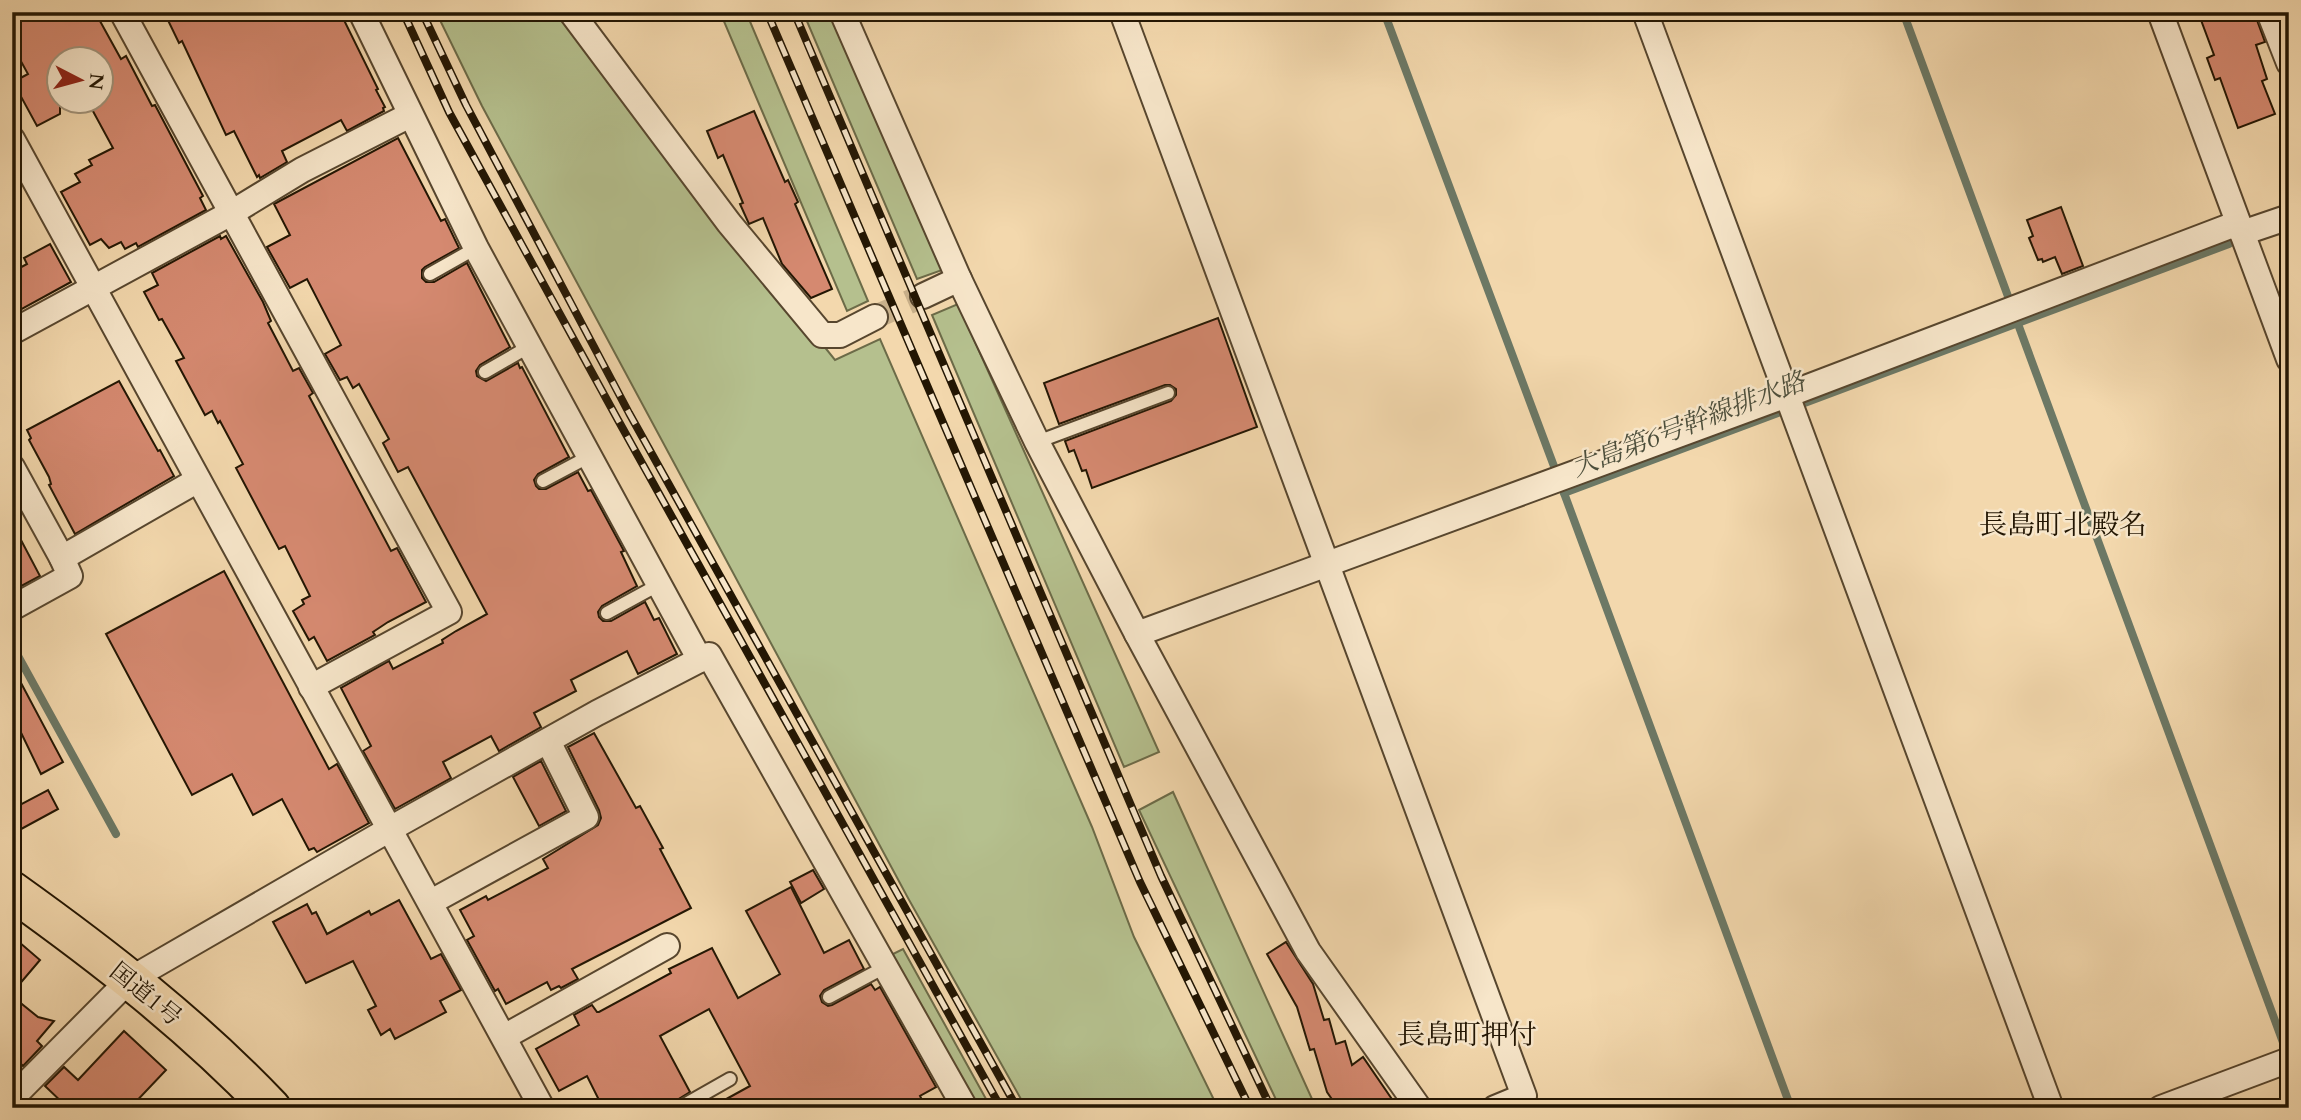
<svg xmlns="http://www.w3.org/2000/svg" width="2301" height="1120" font-family="Cardo,'Noto Serif JP',serif">
	<style>
		.green { fill: #b5c08e; stroke: #6c6b48; stroke-width: 2 }
		.lines { fill: none; stroke-linecap: round; stroke-linejoin: round }
		.stream { stroke: #6c7865; stroke-width: 8 }
		.building { fill: #d58970; stroke: #231603; stroke-width: 2 }
		.street-tunnel { stroke: #c9b18b; stroke-width: 24; stroke-dasharray: 24 12; stroke-linecap: butt }
		.lane-casing { stroke: #57462e; stroke-width: 16 }
		.street-casing { stroke: #57462e; stroke-width: 28 }
		.highway-casing { stroke: #231603; stroke-width: 42 }
		.lane { stroke: #f7e6ca; stroke-width: 12 }
		.street { stroke: #f7e6ca; stroke-width: 24 }
		.highway { stroke: #f3d8ad; stroke-width: 38 }
		.rail-casing { stroke: #231603; stroke-width: 8 }
		.rail { stroke: #f7e6ca; stroke-width: 5; stroke-dasharray: 16; stroke-linecap: butt }
		.labels { text-anchor: middle; stroke-width: 5; stroke-linejoin: round; paint-order: stroke }
		.street-label { font-size: 24px; fill: #231603; stroke: #f7e6ca }
		.water-label { font-size: 26px; font-style: italic; fill: #4d4f3c; stroke: #f7e6ca }
		.quarter-label { font-size: 28px; fill: #231603; stroke: #f7e6ca }
	</style>
	<rect width="100%" height="100%" fill="#f3d8ad"/>
	<filter id="stains"><feTurbulence type="fractalNoise" baseFrequency=".00286" numOctaves="4"/><feColorMatrix values="0 0 0 0 .2 0 0 0 0 .09 0 0 0 0 .02 0 0 0 .5 -.17"/></filter>
	<radialGradient id="worn" r=".72"><stop offset=".6" stop-color="#630" stop-opacity="0"/><stop offset="1" stop-color="#630" stop-opacity=".3"/></radialGradient>
	<g class="green">
		<path d="M436 12H566L629 103 835 360 880 339 1092 827 1134 937 1218 1108H1026L908 898 482 106Z"/>
		<path d="M720 12H746L868 301 847 311Z"/>
		<path d="M803 12H831L945 269 917 279Z"/>
		<path d="M958 304 1159 752 1124 767 932 315Z"/>
		<path d="M1173 792 1312 1099 1317 1108H1280L1139 810Z"/>
		<path d="M903 949 991 1108H976L891 955Z"/>
	</g>
	<g class="lines">
		<g class="stream">
			<path d="M1384 12 1564 493 2229 244"/>
			<path d="M1903 12 2009 299"/>
			<path d="M2018 324 2284 1045"/>
			<path d="M1564 493 1791 1108"/>
			<path d="M12 645 116 834"/>
			<path d="M33 1102 40 1108"/>
		</g>
	</g>
	<g class="building">
		<path d="M12 12H95L121 59 126 56 152 106 155 105 203 196 200 198 206 210 138 247 136 243 125 249 121 242 109 248 101 239 90 245 61 192 80 182 75 174 92 165 89 160 113 148 88 102H102V60H60V114L37 126 13 82 28 74 12 45Z"/>
		<path d="M164 12H340L378 89 376 90 385 107 383 108 384 111 347 131 341 120 282 151 287 162 260 178 259 175 257 177 234 131 226 135 182 41 179 43Z"/>
		<path d="M2198 12H2254L2265 42 2256 45 2267 79 2262 81 2275 114 2238 128 2220 78 2215 80 2207 58 2214 55Z"/>
		<path d="M754 111 785 182 788 180 798 202 795 204 832 289 811 298 782 264 763 218 749 224 740 204 743 203 723 155 718 158 707 131Z"/>
		<path d="M398 138 441 221 445 219 459 248 425 267 422 270V278L426 282H434L467 263 510 347 480 365 476 371 477 376 486 381 518 363 520 368 522 367 569 457 538 474 534 480 536 486 539 489H546L578 472 588 491 591 490 624 551 621 552 637 586 602 606 598 612 599 617 603 621H611L645 602 654 620 659 618 677 654 638 674 627 651 571 680 576 691 534 713 541 727 499 751 491 736 443 762 451 778 395 809 363 751 371 746 341 688 389 661 393 669 443 643 442 640 456 631 487 614 408 467 398 472 383 443 389 439 359 384 353 388 347 377 340 380 325 354 341 345 307 279 290 288 267 247 290 235 274 204Z"/>
		<path d="M2061 207 2083 266 2062 274 2055 257 2043 262 2042 259 2038 260 2029 238 2033 236 2027 220Z"/>
		<path d="M220 236 221 239 226 236 263 302 271 321 268 323 293 371 299 368 313 393 309 396 391 551 397 548 426 602 388 622 373 632 375 635 327 661 314 637 309 640 293 611 304 604 302 600 310 596 285 546 279 549 236 468 243 464 220 421 218 423 212 411 205 415 176 361 184 358 162 319 159 320 144 292 158 285 152 273Z"/>
		<path d="M50 244 71 282 20 310 12 295V272L27 264 24 258Z"/>
		<path d="M1218 318 1257 427 1092 488 1086 470 1082 471 1074 450 1069 452 1065 441 1171 401 1176 395V389L1170 385H1165L1059 424 1044 383Z"/>
		<path d="M119 381 158 451 160 450 174 476 75 534 49 485 51 484 49 477 29 440 31 438 27 430Z"/>
		<path d="M12 523 40 576 12 591Z"/>
		<path d="M224 571 329 769 337 764 369 823 317 852 314 848 309 850 282 799 253 815 232 774 192 795 106 634Z"/>
		<path d="M12 666 63 762 41 774 12 714Z"/>
		<path d="M594 733 636 808 640 806 663 848 660 849 691 908 572 969 578 979 561 988 559 986 551 990 547 982 506 1004 498 989 495 991 467 940 474 936 460 910 486 896 488 900 548 868 543 859 598 825 601 818 599 810 568 747Z"/>
		<path d="M541 761 566 811 539 826 513 777Z"/>
		<path d="M48 790 58 809 12 834V809Z"/>
		<path d="M813 870 824 889 801 903 790 882Z"/>
		<path d="M791 887 824 953 849 940 864 969 824 990 820 996 822 1002 828 1006 832 1005 871 984 875 990 880 987 936 1087 920 1096 926 1108H900L896 1100 883 1108H710L750 1086 709 1009 660 1036 690 1092 672 1103 663 1108H603L587 1076 559 1091 536 1049 579 1025 574 1015 592 1005 597 1012H599L671 973 669 969 712 948 738 998 780 974 746 911Z"/>
		<path d="M399 900 429 955 431 959 441 954 461 990 440 1001 446 1012 395 1039 390 1029 381 1035 368 1010 376 1006 353 961 306 983 273 922 307 904 312 914 316 912 327 934 369 911 371 915Z"/>
		<path d="M12 936 40 960 12 993Z"/>
		<path d="M1286 942 1313 984 1324 1020 1329 1019 1336 1044 1345 1041 1352 1065 1363 1057 1398 1108H1338L1327 1092 1314 1049 1310 1050 1297 1007 1267 954Z"/>
		<path d="M12 996 38 1017 54 1021 37 1041 42 1046 23 1066 12 1055Z"/>
		<path d="M124 1031 166 1070 130 1108H68L45 1086 64 1067 78 1080Z"/>
	</g>
	<g class="lines">
		<path class="street-tunnel" d="M875 317 923 296"/>
		<g class="lane-casing">
			<g id="lane">
				<path d="M430 274 476 248"/>
				<path d="M485 372 530 346"/>
				<path d="M1037 442 1168 393"/>
				<path d="M543 481 590 456"/>
				<path d="M607 613 660 584"/>
				<path d="M829 997 885 967"/>
				<path d="M679 1108 730 1079"/>
			</g>
		</g>
		<g class="street-casing">
			<g id="street">
				<path d="M122 12 449 612 311 687"/>
				<path d="M361 12 476 248 700 660"/>
				<path d="M571 12 729 223 822 335H840L875 317"/>
				<path d="M842 12 959 279 1037 442 1137 634 1308 951 1419 1108"/>
				<path d="M1122 12 1524 1096 1495 1108"/>
				<path d="M1645 12 2051 1108"/>
				<path d="M2160 12 2289 359"/>
				<path d="M2269 12 2289 63"/>
				<path d="M12 139 542 1108"/>
				<path d="M2242 233 2289 217"/>
				<path d="M923 296 959 279"/>
				<path d="M12 332 233 212 302 170 410 115"/>
				<path d="M12 467 62 558 198 480"/>
				<path d="M12 608 70 576 62 558"/>
				<path d="M1137 634 1787 395 2238 223"/>
				<path d="M431 902 586 817 548 741"/>
				<path d="M504 1037 667 946"/>
				<path d="M12 1098 129 980 390 829 597 713 709 655 965 1108"/>
				<path d="M2161 1108 2289 1060"/>
			</g>
		</g>
		<g class="highway-casing">
			<path id="highway" d="M12 891C103 956 193 1026 271 1108"/>
		</g>
		<use href="#lane" class="lane"/>
		<use href="#street" class="street"/>
		<use href="#highway" class="highway"/>
		<g class="rail-casing">
			<g id="rail">
				<path d="M403 12 449 112 618 420 1001 1108"/>
				<path d="M422 12 466 105 629 413 1017 1108"/>
				<path d="M767 12 1140 882 1250 1108"/>
				<path d="M794 12 1161 876 1271 1108"/>
			</g>
		</g>
		<use href="#rail" class="rail"/>
	</g>
	<g class="labels">
		<g class="street-label">
			<text transform="translate(146 994) rotate(39)" y="8">国道1号</text>
		</g>
		<g class="water-label">
			<text transform="translate(1688 424) rotate(-21)" y="9">大島第6号幹線排水路</text>
		</g>
		<g class="quarter-label">
			<text x="2063" y="534">長島町北殿名</text>
			<text x="1467" y="1044">長島町押付</text>
		</g>
	</g>
	<rect width="2301" height="1120" fill="none" stroke="#f3d8ad" stroke-width="42"/>
	<rect x="14" y="14" width="2273" height="1092" fill="none" stroke="#231603" stroke-width="3.5"/>
	<rect x="21" y="21" width="2259" height="1078" fill="none" stroke="#231603" stroke-width="2"/>
	<g transform="translate(80 80) rotate(96)"><circle r="33" fill="#f7e6ca" stroke="#a2937a" stroke-width="2"/>
	<path d="M0-5L12 26L0 18L-12 26Z" fill="#8f2418"/>
	<text y="-10" font-size="19" font-weight="bold" text-anchor="middle" fill="#231603">N</text>
	</g>
	<rect width="100%" height="100%" filter="url(#stains)"/>
	<rect width="100%" height="100%" fill="url(#worn)"/>
</svg>
